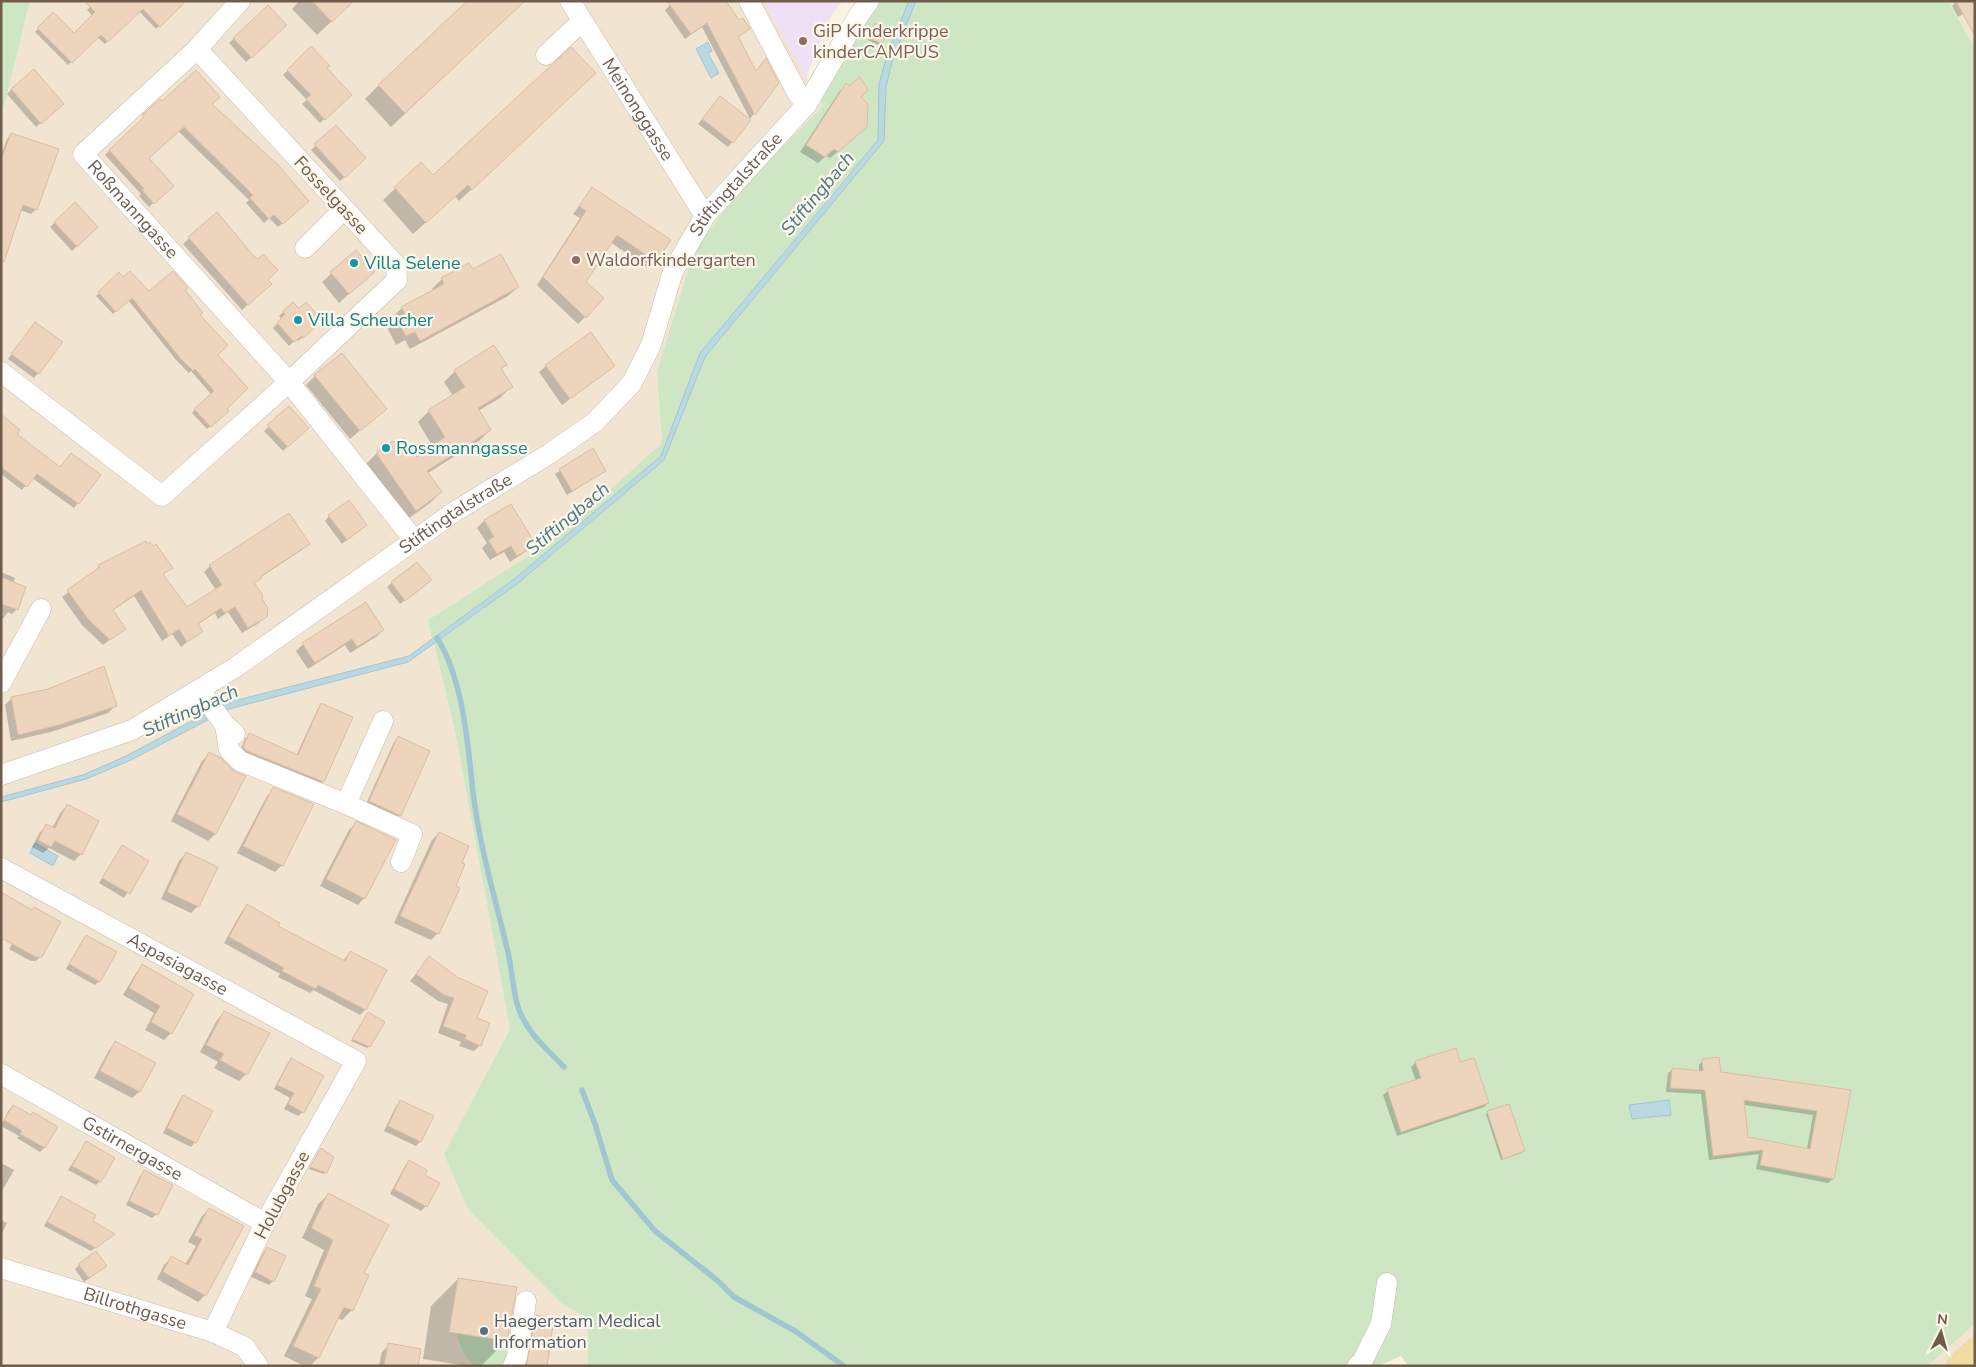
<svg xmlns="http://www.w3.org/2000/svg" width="1976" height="1367" font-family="'Nunito Sans',sans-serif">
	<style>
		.residential { fill: #f1e5d2 }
		.education { fill: #f0e0f6 }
		.green { fill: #cee6c3 }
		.water { fill: #bad8e1; stroke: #a1c6d2 }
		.shadow { fill: #0003; fill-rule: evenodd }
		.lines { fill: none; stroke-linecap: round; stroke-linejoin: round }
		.stream { stroke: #a1c6d2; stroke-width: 5.5 }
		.building { fill: #edd4bd; stroke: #debd9f; fill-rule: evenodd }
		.minor-casing { stroke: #c9bbab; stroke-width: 21 }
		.major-casing { stroke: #d7d1cd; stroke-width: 26 }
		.minor { stroke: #fff; stroke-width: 20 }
		.major { stroke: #f3dca1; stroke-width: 25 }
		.education-dot { fill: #8d6e63; stroke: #fdf7e9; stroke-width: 2 }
		.culture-dot { fill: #0f9aa8; stroke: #fdf7e9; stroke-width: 2 }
		.service-dot { fill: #5c6f8a; stroke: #fdf7e9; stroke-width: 2 }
		.labels { text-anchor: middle; stroke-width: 4.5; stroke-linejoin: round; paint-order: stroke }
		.education-label { font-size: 18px; fill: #785e54; stroke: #fdf7e9; text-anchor: start }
		.street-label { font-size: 18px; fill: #6f5c4b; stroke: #fdf7e9 }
		.culture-label { font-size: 18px; fill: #0d838f; stroke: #fdf7e9; text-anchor: start }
		.service-label { font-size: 18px; fill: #4e5e75; stroke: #fdf7e9; text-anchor: start }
		.water-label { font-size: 19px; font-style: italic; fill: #4b7888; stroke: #fdf7e9 }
	</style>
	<rect width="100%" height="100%" fill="#faf3e3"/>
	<g class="residential">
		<path d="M30 1H763L823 106 785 145 657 372 662 443 556 538 428 620 455 731 510 1029 444 1154 563 1305 588 1318V1366H1V119Z"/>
		<path d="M1948 1H1975V49Z"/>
		<path d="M1975 1324V1366H1927Z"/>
	</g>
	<path class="education" d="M763 1H843L832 14 806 77Z"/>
	<g class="green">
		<path d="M1 1H30L1 119Z"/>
		<path d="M869 1H1948L1975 49V1324L1927 1366H1408L1401 1356 1378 1366H588V1318L563 1305 468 1209 444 1154 510 1029 455 731 434 644 517 584 664 460 705 357 859 170 850 172 700 353 661 456 513 580 432 639 428 620 556 538 662 443 657 372 694 251 741 189 823 106 813 89Z"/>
		<path d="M456 1333 508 1342 505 1361 500 1366H474L463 1352Z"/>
	</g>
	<g class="water">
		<path d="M909 1H916L893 58 886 87 884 141 705 357 664 460 517 584 408 662 229 709 131 760 86 779 1 802V797L83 775 126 756 226 703 409 656 513 580 661 456 700 353 878 140 879 84 888 52Z"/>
		<path d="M708 42 712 51 708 53 719 73 711 78 696 49Z"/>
		<path d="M35 843 58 856 53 866 30 853Z"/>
		<path d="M1669 1100 1671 1115 1632 1119 1629 1105Z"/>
	</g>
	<g class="shadow">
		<path d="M96 1 182 4 156 29 139 11 105 44 97 37 68 65 35 32 53 14 74 35 93 16 87 10Z"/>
		<path d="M299 1H353L317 35 292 9Z"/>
		<path d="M524 1 391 127 365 99 379 85Z"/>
		<path d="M1956 1 1975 7 1958 17 1952 6Z"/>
		<path d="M670 5 738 22 749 29 737 38 756 72 777 82 750 119 702 27 685 39 665 10Z"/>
		<path d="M268 7 286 25 246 62 229 43Z"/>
		<path d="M874 26 881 43 879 45 868 40Z"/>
		<path d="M311 48 325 68 350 95 320 123 302 104 307 100 283 75Z"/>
		<path d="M33 70 58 108 36 127 7 94Z"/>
		<path d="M582 85 459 201 455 196 413 234 383 200 421 164 433 177Z"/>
		<path d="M846 85 859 97V134L830 158 826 156 818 163 800 152 839 92Z"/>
		<path d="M160 101 211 105 303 205 278 227 269 218 264 223 246 203 249 200 178 131 147 158 172 185 149 207 139 196 141 194 105 155Z"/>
		<path d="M716 102 749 121 728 147 698 124Z"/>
		<path d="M336 127 365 158 340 181 311 150Z"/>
		<path d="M11 134 36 209 31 214 20 210 1 265V155L7 139Z"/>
		<path d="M592 189 655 261 648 268 610 242 585 282V317L578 324 537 285 580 218 573 214Z"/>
		<path d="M75 204 97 227 72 251 50 227Z"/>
		<path d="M216 214 264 289 242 310 183 244Z"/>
		<path d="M356 252 373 272 339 303 322 282Z"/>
		<path d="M472 271 518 287 508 296 410 349 405 340 396 345 388 329 395 322 392 317 402 308 433 291 432 289 442 279Z"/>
		<path d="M119 274 123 279 149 292 184 291 216 355 226 409 225 414 207 429 192 413 211 394 191 371 189 373 177 361 128 300 113 314 96 296Z"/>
		<path d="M293 303 311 326 309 332 298 341 296 339 289 346 273 328 282 319 279 316Z"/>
		<path d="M35 324 61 343 34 378 8 359Z"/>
		<path d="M505 365 500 369 511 387 500 398 478 411 490 430 479 441 428 473 441 492 430 503 405 521 365 465 376 454 393 442 417 458 433 447 418 422 429 411 453 396 444 382 455 371Z"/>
		<path d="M546 366H614L562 405 539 372Z"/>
		<path d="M315 376 385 409 350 439 306 385Z"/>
		<path d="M289 408 303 432 283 451 264 431Z"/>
		<path d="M1 418 15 434 60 468 71 454 99 475 74 508 32 478 22 490 1 474Z"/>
		<path d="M592 450 605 471 567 495 555 474Z"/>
		<path d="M510 505 534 545 527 551 510 562 504 552 490 560 482 548 487 543 477 528 484 521Z"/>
		<path d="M329 516 362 529 342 544 325 521Z"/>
		<path d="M308 543 302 550 261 577 253 584 265 616 259 623 242 633 228 612 218 619 215 613 197 625 201 631 181 647 172 634 162 641 134 596 112 611 124 629 103 645 82 625 62 597 94 573 99 566 171 568 163 575 186 609 216 590 204 572 210 566Z"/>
		<path d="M417 563 426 585 400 604 387 587Z"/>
		<path d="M1 572 15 578 13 583 25 588 16 610 12 614 8 612 3 619 1 618Z"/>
		<path d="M383 630 376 637 350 653 345 645 308 669 296 651 303 644Z"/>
		<path d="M12 698 115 706 108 713 51 732 11 741 5 705Z"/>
		<path d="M322 704 323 782 319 786 240 751 245 739 249 735 296 756 318 708Z"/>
		<path d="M398 738 400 815 395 819 365 806 394 742Z"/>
		<path d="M209 754 235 773 244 777 215 834 208 841 171 821 202 761Z"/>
		<path d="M274 789 282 865 275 872 237 853 267 796Z"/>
		<path d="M67 806 81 854 74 861 49 848 43 853 32 847 40 832 47 825 52 828 61 812Z"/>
		<path d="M356 823 364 898 358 905 320 886 349 830Z"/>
		<path d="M439 833 438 933 431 940 394 923 432 840Z"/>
		<path d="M122 847 147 862 124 898 99 883Z"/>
		<path d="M186 854 198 906 191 913 161 899 179 861Z"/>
		<path d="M247 906 276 926 343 961 350 952 386 971 365 1010 360 1015 313 990 310 993 278 977 280 974 224 943 242 911Z"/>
		<path d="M86 936 99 981 95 985 66 969 82 941Z"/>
		<path d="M12 944 41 956 36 961H31L9 949Z"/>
		<path d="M429 958 476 1019 480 1045 474 1051 459 1046 461 1042 438 1033 448 1004 438 1001 410 981Z"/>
		<path d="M142 966 193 994 171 1033 164 1040 145 1030 154 1013 123 995 136 973Z"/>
		<path d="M224 1013 246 1074 239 1081 214 1068 218 1062 200 1052 217 1020Z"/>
		<path d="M366 1015 369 1046 367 1048 351 1041Z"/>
		<path d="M116 1043 139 1092 132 1098 94 1078 109 1050Z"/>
		<path d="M292 1060 303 1112 298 1116 284 1109 290 1098 274 1089 287 1064Z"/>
		<path d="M1703 1061 1720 1073 1849 1091 1833 1179 1828 1183 1756 1169 1759 1154 1709 1160 1701 1094 1666 1092 1668 1073 1673 1069 1699 1072V1065ZM1744 1105 1813 1115 1807 1149 1747 1138Z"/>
		<path d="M1416 1062 1460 1064 1488 1103 1484 1107 1397 1136 1383 1095 1388 1091 1416 1081 1411 1067Z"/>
		<path d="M184 1097 195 1142 191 1147 163 1133 179 1101Z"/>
		<path d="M401 1101 420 1142 416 1146 384 1131 396 1106Z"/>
		<path d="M13 1106 44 1148 40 1152 17 1138 19 1136 1 1126 8 1111Z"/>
		<path d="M1488 1112 1524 1151 1522 1153 1501 1160 1486 1114Z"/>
		<path d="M86 1143 100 1181 96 1185 68 1170Z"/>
		<path d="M319 1152 326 1172 324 1174 309 1169Z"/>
		<path d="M409 1162 423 1175 426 1206 421 1211 390 1194 405 1166Z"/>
		<path d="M1 1163 14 1170 1 1193Z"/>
		<path d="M145 1172 157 1214 152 1218 126 1205 140 1176Z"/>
		<path d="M328 1195 363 1274 352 1310 342 1320 337 1318 318 1358 310 1366H304L284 1356 312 1299 305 1296 324 1250 302 1238 318 1204Z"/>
		<path d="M61 1197 91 1221 109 1237 91 1251 44 1226Z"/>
		<path d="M209 1209 205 1295 198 1302 157 1279 164 1265 171 1258 185 1265 196 1246 188 1242 202 1216Z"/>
		<path d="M1 1220 7 1223 1 1235Z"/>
		<path d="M267 1248 273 1281 269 1285 251 1277 263 1253Z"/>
		<path d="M79 1265 101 1270 84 1282 75 1269Z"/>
		<path d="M458 1279 506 1341 481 1366H467L423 1359 431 1306Z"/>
		<path d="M536 1316 545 1366H526L534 1318Z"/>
		<path d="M389 1345 417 1366H379L382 1352Z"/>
	</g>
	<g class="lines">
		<g class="stream">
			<path d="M437 638C463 678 468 745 473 792 479 844 494 894 506 944 512 965 512 987 518 1007 526 1032 547 1049 564 1067"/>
			<path d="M582 1090 595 1124 612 1180 655 1231 718 1281 734 1297 795 1331 844 1366"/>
		</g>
	</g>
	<g class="building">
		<path d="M84 1H186L160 27 143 9 108 42 101 35 72 63 37 28 53 12 74 33 95 12Z"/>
		<path d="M312 1H354L332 22Z"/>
		<path d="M467 1H525L405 113 378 85Z"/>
		<path d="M667 1H726L739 20 743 18 750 29 738 36 756 71 766 58 779 83 755 115 707 23 691 34Z"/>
		<path d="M1956 1H1975V36Z"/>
		<path d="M268 5 287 25 252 58 233 38Z"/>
		<path d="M875 23 888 29 882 44 869 38Z"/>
		<path d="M311 46 330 66 327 68 352 95 325 120 306 99 311 95 287 70Z"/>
		<path d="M571 47 596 73 472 190 468 185 426 223 394 187 421 162 433 175Z"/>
		<path d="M34 69 64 104 41 124 11 89Z"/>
		<path d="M196 70 220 97 212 104 278 165 309 201 283 224 274 215 269 219 250 198 253 195 184 127 149 158 174 186 154 204 142 190 144 189 109 150 144 117 142 115 160 99 162 101Z"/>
		<path d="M860 77 868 90 861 97 868 104 867 127 838 152 834 149 825 157 806 145 846 83 849 86Z"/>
		<path d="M720 96 751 120 733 143 702 119Z"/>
		<path d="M336 125 366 158 345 178 314 144Z"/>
		<path d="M11 133 59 149 37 210 23 205 4 262 1 261V160Z"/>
		<path d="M592 187 671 240 656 262 617 235 586 282 604 298 586 318 543 277 586 211 579 206Z"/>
		<path d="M75 202 98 227 77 247 54 222Z"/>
		<path d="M217 212 253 255 258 259 263 254 278 270 268 280 272 284 248 305 188 237Z"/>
		<path d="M356 250 375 272 349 294 330 272Z"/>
		<path d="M501 254 519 287 420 341 415 332 406 336 396 319 405 314 401 307 444 284 441 278 469 263 473 269Z"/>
		<path d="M130 271 149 291 173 271 188 288 185 290 203 313 200 315 228 345 218 355 248 388 227 409 229 411 211 427 194 409 214 391 195 369 193 371 180 358 132 298 116 312 98 292 119 272 123 277Z"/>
		<path d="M293 302 299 308 306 302 320 318 312 325 315 328 303 338 302 336 294 342 277 323 285 314 283 311Z"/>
		<path d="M35 322 63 342 39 374 11 354Z"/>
		<path d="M591 332 615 366 570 399 545 365Z"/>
		<path d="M494 345 507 365 501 368 513 387 478 408 491 430 427 471 442 492 416 511 376 453 393 441 396 444 404 438 417 457 445 437 428 410 465 387 454 370Z"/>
		<path d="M342 353 387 409 360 431 314 375Z"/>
		<path d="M289 406 309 428 288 447 267 425Z"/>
		<path d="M1 414 20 430 17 434 60 467 71 453 101 475 79 504 37 474 27 487 1 467Z"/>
		<path d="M593 448 606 471 572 491 559 469Z"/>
		<path d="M349 500 367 525 347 540 328 515Z"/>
		<path d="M511 504 536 545 517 556 511 546 497 554 488 540 494 537 484 520Z"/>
		<path d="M289 513 310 544 261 576 262 578 254 583 263 595 262 599 268 608 267 617 248 628 235 607 225 613 221 608 198 624 203 632 187 642 179 629 169 636 141 590 113 610 126 629 110 640 88 619 67 590 100 567 98 565 146 541 147 544 150 542 153 546 156 544 173 568 163 574 187 607 222 585 209 565Z"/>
		<path d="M417 562 432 580 405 601 391 582Z"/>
		<path d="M1 577 26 587 18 610 1 604Z"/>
		<path d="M366 602 384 630 357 647 352 639 315 663 302 643Z"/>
		<path d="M104 666 117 706 59 725 18 735 11 697 48 689Z"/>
		<path d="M321 703 353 717 324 782 247 751 243 747 249 733 298 755Z"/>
		<path d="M398 736 430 751 401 816 369 801Z"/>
		<path d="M209 752 221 758 235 772 246 776 216 834 177 814Z"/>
		<path d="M273 787 314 804 283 866 243 846Z"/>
		<path d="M67 804 99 821 82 855 55 841 51 847 38 840 46 824 55 828Z"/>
		<path d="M356 821 396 840 365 899 326 879Z"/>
		<path d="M439 832 469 846 462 863 465 864 456 886 460 888 439 934 400 916Z"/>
		<path d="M122 845 149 861 130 894 102 878Z"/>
		<path d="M186 852 218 867 199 907 167 892Z"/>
		<path d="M1 892 32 910 34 907 61 922 42 957H36L1 938Z"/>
		<path d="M247 904 280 923 278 926 345 961 350 951 387 970 366 1010 318 985 316 989 282 971 284 968 229 937Z"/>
		<path d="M86 935 117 952 100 982 69 964Z"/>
		<path d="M429 956 457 977 488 991 477 1018 490 1023 481 1046 465 1039 466 1035 443 1026 454 998 444 995 416 974Z"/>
		<path d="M142 964 194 994 172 1034 151 1022 160 1006 129 988Z"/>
		<path d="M224 1011 270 1033 247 1075 220 1060 224 1054 206 1045Z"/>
		<path d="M368 1012 385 1022 370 1047 352 1039Z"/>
		<path d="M115 1041 156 1063 140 1092 100 1071Z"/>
		<path d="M1456 1048 1460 1062 1474 1058 1489 1103 1401 1132 1387 1089 1421 1078 1415 1061Z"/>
		<path d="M1719 1057 1721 1072 1851 1090 1834 1179 1760 1165 1763 1150 1713 1156 1705 1090 1670 1088 1672 1068 1703 1071 1702 1059ZM1744 1100 1817 1111 1810 1149 1748 1137Z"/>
		<path d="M291 1058 324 1076 304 1113 288 1104 294 1093 277 1085Z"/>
		<path d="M183 1095 213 1111 196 1143 167 1128Z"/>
		<path d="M400 1100 434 1116 421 1142 388 1126Z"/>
		<path d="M1509 1104 1525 1151 1503 1159 1487 1111Z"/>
		<path d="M13 1105 31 1115 33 1112 58 1127 45 1148 20 1134 22 1131 4 1120Z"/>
		<path d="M86 1141 115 1158 101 1182 72 1166Z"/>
		<path d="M321 1148 334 1157 327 1173 310 1167Z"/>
		<path d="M409 1160 427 1170 425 1175 440 1183 427 1207 394 1189Z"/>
		<path d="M144 1170 173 1185 158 1215 129 1201Z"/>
		<path d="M328 1193 389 1225 364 1273 369 1275 353 1311 344 1307 319 1358 293 1346 321 1289 314 1286 333 1240 311 1228Z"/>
		<path d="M61 1196 96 1215 93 1221 115 1234 96 1248 47 1222Z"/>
		<path d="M209 1208 244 1226 206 1296 163 1272 171 1256 188 1265 202 1239 194 1235Z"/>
		<path d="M267 1247 286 1256 274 1282 255 1272Z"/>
		<path d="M96 1251 107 1266 89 1278 78 1264Z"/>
		<path d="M458 1278 517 1287 507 1341 449 1332Z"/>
		<path d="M536 1315 554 1318 547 1366H526Z"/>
		<path d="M388 1343 421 1349 418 1366H384Z"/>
	</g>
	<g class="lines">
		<g class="minor-casing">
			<g id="minor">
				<path id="s1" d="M240 1 197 49 83 154 289 382 414 540"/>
				<path id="s2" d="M570 1 705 216"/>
				<path d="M749 1 798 94 807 104"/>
				<path d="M546 55 582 21"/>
				<path d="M305 248 344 209"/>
				<path d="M1 372 162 496 289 382 397 280 396 265 197 49"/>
				<path d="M1 683 41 609"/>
				<path d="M200 691 225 725 235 734"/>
				<path d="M225 725 229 750 240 761 346 804 412 834 401 862"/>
				<path id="s3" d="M1 775 132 730 236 667 454 512 549 454 595 422 632 383 651 345 673 271 705 216 807 104 857 18 869 1"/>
				<path d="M346 804 383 721"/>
				<path id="s4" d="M1 868 356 1061 265 1223 213 1332"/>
				<path id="s5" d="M1 1074 265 1223"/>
				<path id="s6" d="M1 1268 213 1332 245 1347 258 1366"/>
				<path d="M513 1366 517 1357 526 1301"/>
				<path d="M1357 1366 1362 1362 1381 1324 1387 1283"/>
			</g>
		</g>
		<g class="major-casing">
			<path id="major" d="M1959 1366 1975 1351"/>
		</g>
		<use href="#minor" class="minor"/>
		<use href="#major" class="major"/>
	</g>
	<g class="education-dot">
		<circle cx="803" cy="41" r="5"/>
		<circle cx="576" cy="260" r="5"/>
	</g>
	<g class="culture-dot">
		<circle cx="354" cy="263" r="5"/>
		<circle cx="298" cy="320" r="5"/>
		<circle cx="386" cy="448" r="5"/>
	</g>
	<circle class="service-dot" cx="484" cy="1331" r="5"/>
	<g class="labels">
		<g class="education-label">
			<text x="813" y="37">GiP Kinderkrippe<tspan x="813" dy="21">kinderCAMPUS</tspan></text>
			<text x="586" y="266">Waldorfkindergarten</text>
		</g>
		<g class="street-label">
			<text dy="6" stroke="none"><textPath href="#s2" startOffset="128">Meinonggasse</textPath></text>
			<text dy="6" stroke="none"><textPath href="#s3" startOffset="976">Stiftingtalstraße</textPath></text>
			<text transform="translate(331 195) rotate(47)" y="6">Fosselgasse</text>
			<text dy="6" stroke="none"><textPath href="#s1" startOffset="294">Roßmanngasse</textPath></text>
			<text dy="6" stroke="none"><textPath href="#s3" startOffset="528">Stiftingtalstraße</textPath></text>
			<text dy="6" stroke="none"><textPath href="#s4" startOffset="201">Aspasiagasse</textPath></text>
			<text dy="6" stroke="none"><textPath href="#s5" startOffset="151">Gstirnergasse</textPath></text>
			<text transform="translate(282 1195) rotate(-62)" y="6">Holubgasse</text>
			<text dy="6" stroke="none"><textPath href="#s6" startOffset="140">Billrothgasse</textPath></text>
		</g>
		<g class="culture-label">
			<text x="364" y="269">Villa Selene</text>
			<text x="308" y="326">Villa Scheucher</text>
			<text x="396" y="454">Rossmanngasse</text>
		</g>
		<g class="service-label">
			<text x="494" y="1327">Haegerstam Medical<tspan x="494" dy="21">Information</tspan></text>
		</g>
		<g class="water-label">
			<text transform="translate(817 193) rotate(-50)" y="7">Stiftingbach</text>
			<text transform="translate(567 518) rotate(-40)" y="7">Stiftingbach</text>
			<text transform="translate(190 710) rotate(-24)" y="7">Stiftingbach</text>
		</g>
	</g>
	<rect width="1976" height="1367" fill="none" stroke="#6f5c4b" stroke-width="5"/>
	<g transform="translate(1941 1332) rotate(6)" stroke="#fdf7e9" stroke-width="4" paint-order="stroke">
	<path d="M0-4L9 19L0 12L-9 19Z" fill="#6f5c4b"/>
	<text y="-8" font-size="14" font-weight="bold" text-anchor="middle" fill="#6f5c4b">N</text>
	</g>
</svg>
